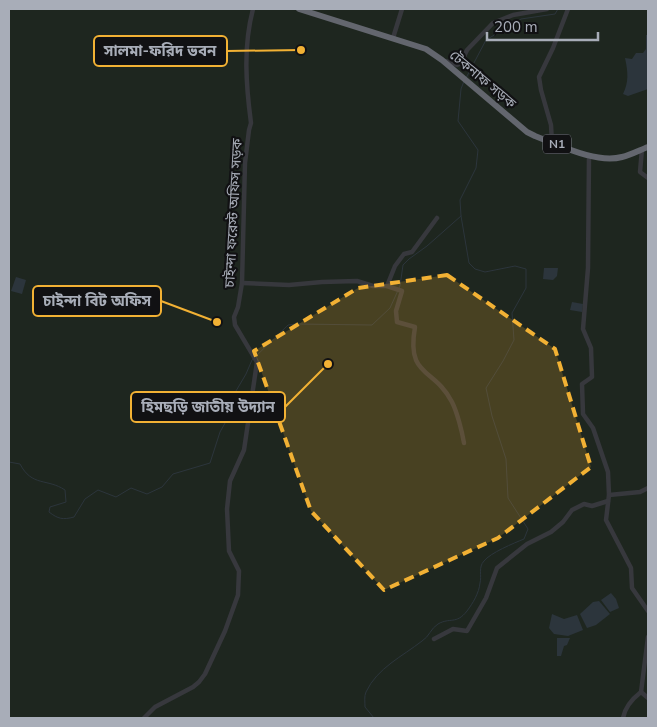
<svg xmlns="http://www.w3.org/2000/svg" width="657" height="727" font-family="'Nunito Sans','Noto Sans Bengali',sans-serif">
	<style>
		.green { fill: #1e261f }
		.water { fill: #2c353c }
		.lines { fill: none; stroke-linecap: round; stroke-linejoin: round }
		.stream { stroke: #2c353c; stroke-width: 1 }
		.minor { stroke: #37383d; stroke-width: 4.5 }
		.highway { stroke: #63666e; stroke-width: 6 }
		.marked { fill: #f2b134; fill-opacity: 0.2; stroke: #f2b134; stroke-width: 4; stroke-dasharray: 10 6; stroke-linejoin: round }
		.labels { text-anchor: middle; stroke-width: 4.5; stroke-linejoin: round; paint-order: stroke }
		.shield { fill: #111113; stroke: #7b7e86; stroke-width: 1 }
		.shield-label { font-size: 12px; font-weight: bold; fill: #a8adb8 }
		.street-label { font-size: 14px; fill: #a8adb8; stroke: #111113 }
		.leader { fill: none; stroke: #f2b134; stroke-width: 2 }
		.callout-dot { fill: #f2b134; stroke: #111113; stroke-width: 2 }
		.callout { fill: #111113; stroke: #f2b134; stroke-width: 2 }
		.callout-label { font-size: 15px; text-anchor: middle; font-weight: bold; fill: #a8adb8 }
	</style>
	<rect width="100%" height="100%" fill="#161618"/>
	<rect class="green" x="9" y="9" width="639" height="709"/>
	<g class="water">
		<path d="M646 35H648V89L628 96 623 94C629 82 628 72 625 58L632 59 636 53H643L646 49Z"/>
		<path d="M544 268H558L557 276 553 280 543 279Z"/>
		<path d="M16 277 26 280 22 294 11 291Z"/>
		<path d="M572 302 583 304 582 312 570 310Z"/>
		<path d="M611 593 616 599 619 608 610 612 601 600Z"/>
		<path d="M599 601 610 614 596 625 587 628 580 614 593 602Z"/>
		<path d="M552 614 564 619 577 615 583 630 568 636 554 634 549 628Z"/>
		<path d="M557 638H570L567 645 564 646 561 656H557Z"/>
	</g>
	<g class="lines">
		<g class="stream">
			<path d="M466 78 486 40 521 19 555 14 558 9"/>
			<path d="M9 462 20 464C32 487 47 478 65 490L66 502 50 507 49 512C58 519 63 520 74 517L85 499 98 490 116 497 131 488 147 494 162 487 173 474 210 463 220 432 229 416 233 396 246 374 252 360 288 325 297 324 372 325 390 308 400 286 403 265 409 259 427 246 461 216"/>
			<path d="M374 718 365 707C365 702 364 696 366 692 377 668 403 656 422 641 429 637 431 628 438 624 450 617 456 625 467 611 473 603 479 593 480 583 482 576 478 567 484 561 490 553 514 543 524 539L528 529 508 498 506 459 492 416 486 388 503 361 514 340 512 313 526 288V269L515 266 485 272 475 269 469 263 461 216 460 200 476 168 478 150 458 121 461 89 464 81"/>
		</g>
		<g class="minor">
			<path d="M393 38 402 9"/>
			<path d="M446 61 457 65 461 63 467 50 493 23 513 15 547 9"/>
			<path d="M552 143 551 125 541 90 539 77 553 48 568 9"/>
			<path d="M642 149 640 172 648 178"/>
			<path d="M589 156 588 268 583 329 591 348 592 377 582 384 583 414 593 428 608 472 609 495 606 520 631 568 632 588 648 611"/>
			<path d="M242 283 289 285 322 282 357 281 373 286H387L395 266 404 254 412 252 437 218"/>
			<path d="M387 286 402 291 396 311 397 322 415 327C406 378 434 367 452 402 457 412 462 431 464 443"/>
			<path d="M609 495 640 492 648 488"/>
			<path d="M434 639 453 629 467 631 486 598 497 568 527 544 551 532 563 522 572 510 584 504 592 506 608 501"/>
			<path d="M641 692 648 698"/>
			<path d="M144 718 155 707 193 687 199 682 205 674 225 631 238 595 239 571 229 551 227 509 230 481 244 450 257 362 235 325 234 317 238 307 242 283 245 163 249 130 251 123C246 85 243 47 253 9"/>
			<path d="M623 718C625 707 632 699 641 692L648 637"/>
		</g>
		<path class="highway" d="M299 9 426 49 442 60 527 132 535 136C559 145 596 164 622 157 631 155 640 150 648 147"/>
	</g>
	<path class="marked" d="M447 275 555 349 591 467 498 538 384 590 311 511 254 351 358 288Z"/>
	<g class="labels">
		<rect class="shield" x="543" y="134.5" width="28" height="19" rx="4"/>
		<g class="shield-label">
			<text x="557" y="148">N1</text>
		</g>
		<g class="street-label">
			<text transform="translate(483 79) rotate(40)" y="5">টেকনাফ সড়ক</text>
			<text transform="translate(233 213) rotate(-87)" y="5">চাইন্দা ফরেস্ট অফিস সড়ক</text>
		</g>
	</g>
	<path class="leader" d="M301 50L227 51M217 322L161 301M328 364L285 407"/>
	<g class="callout-dot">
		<circle cx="301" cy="50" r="5"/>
		<circle cx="217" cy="322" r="5"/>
		<circle cx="328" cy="364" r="5"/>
	</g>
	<g class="callout">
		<rect x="94" y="36" width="133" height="30" rx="5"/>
		<rect x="33" y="286" width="128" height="30" rx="5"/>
		<rect x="131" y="392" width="154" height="30" rx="5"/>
	</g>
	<g class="callout-label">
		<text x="160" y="56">সালমা-ফরিদ ভবন</text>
		<text x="97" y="306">চাইন্দা বিট অফিস</text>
		<text x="208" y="412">হিমছড়ি জাতীয় উদ্যান</text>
	</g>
	<rect width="657" height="727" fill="none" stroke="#a8adb8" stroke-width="20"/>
	<path d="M487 32v8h111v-8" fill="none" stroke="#a8adb8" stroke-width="2.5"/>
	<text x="494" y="32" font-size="15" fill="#a8adb8" stroke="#111113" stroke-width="4" paint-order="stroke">200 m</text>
</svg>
